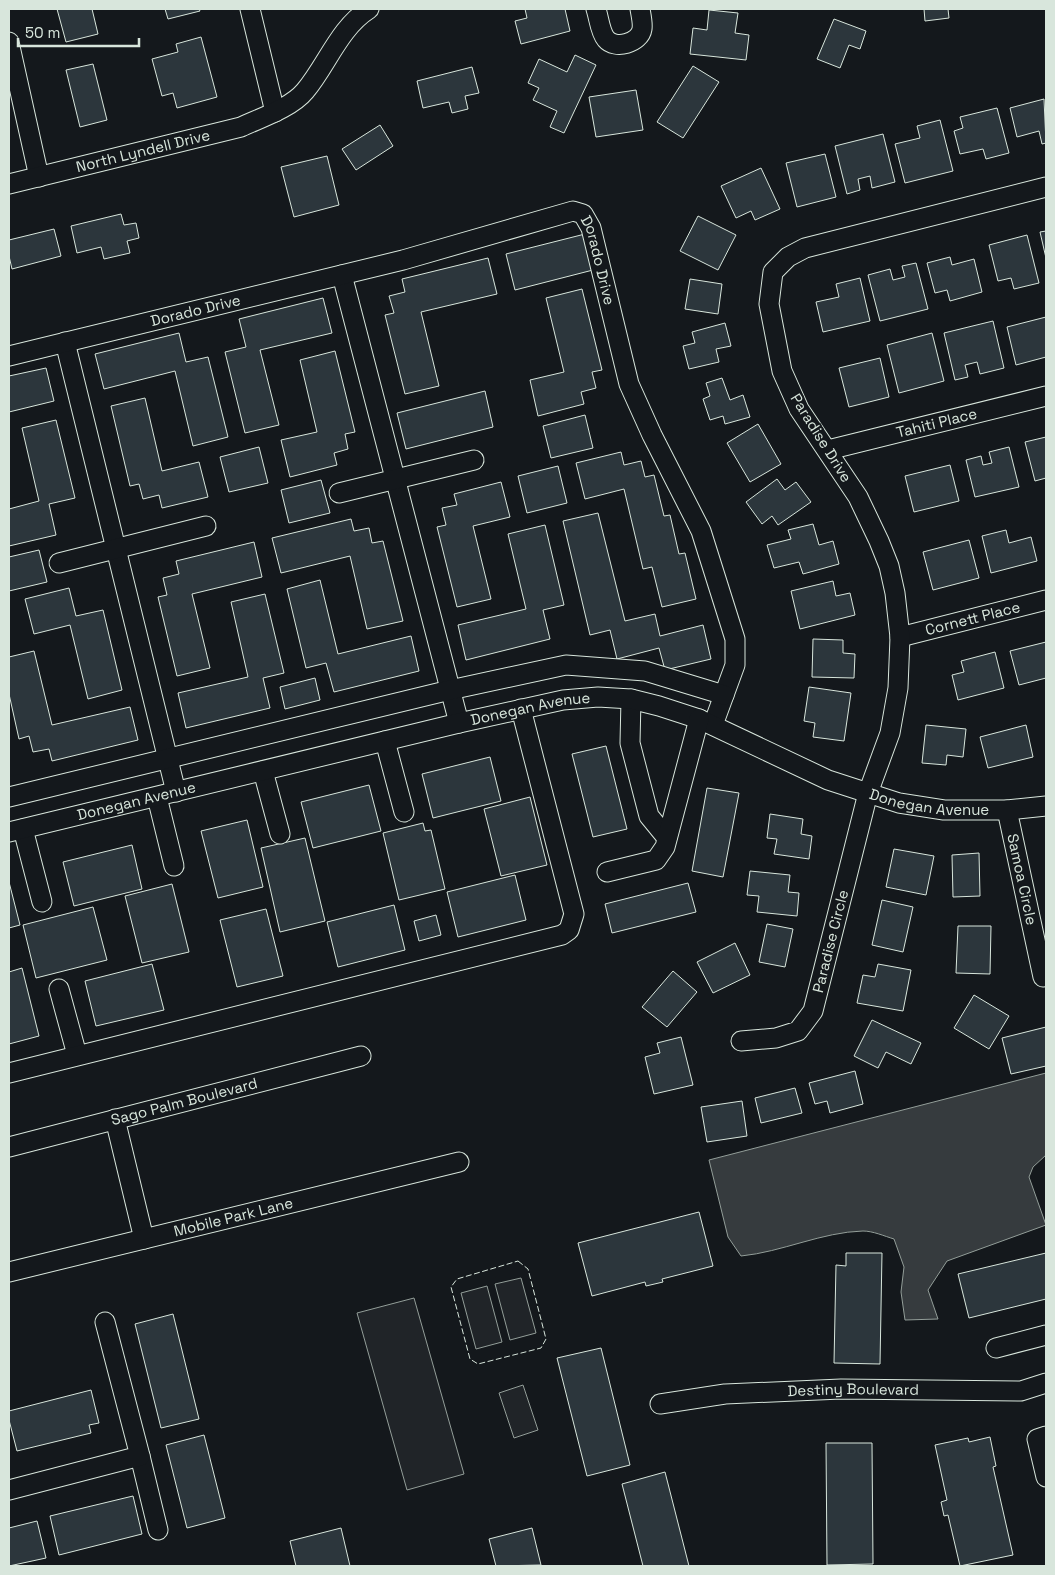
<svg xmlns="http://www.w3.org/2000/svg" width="1055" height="1575" font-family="'Space Grotesk',sans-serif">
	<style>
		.green { fill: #202428; stroke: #939e99 }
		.water { fill: #363b3e; stroke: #939e99 }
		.building { fill: #2c363c; stroke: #d8e6dc }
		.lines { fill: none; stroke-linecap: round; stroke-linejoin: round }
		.minor-casing { stroke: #d8e6dc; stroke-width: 21 }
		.minor { stroke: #14181c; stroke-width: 19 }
		.fence { stroke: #d8e6dc; stroke-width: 1; stroke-dasharray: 6 2.5; stroke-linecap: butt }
		.labels { text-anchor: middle; stroke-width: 4; stroke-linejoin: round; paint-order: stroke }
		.street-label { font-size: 15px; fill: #d8e6dc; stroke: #14181c }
	</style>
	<rect width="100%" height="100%" fill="#14181c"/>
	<g class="green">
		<path d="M521 1278 536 1333 510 1340 495 1284Z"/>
		<path d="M487 1286 502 1342 476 1349 461 1293Z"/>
		<path d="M414 1298 464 1474 407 1490 357 1313Z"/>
		<path d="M523 1385 538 1430 514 1438 499 1393Z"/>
	</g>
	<path class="water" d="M1046 1073V1155L1033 1167 1029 1177 1046 1225 947 1261 928 1290 938 1319 905 1320 901 1292 904 1267 894 1239C884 1236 873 1231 863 1231 822 1232 782 1252 741 1256L728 1237 709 1160Z"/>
	<g class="building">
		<path d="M57 9H92L98 34 66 42Z"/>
		<path d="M165 9H199L200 11 168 19Z"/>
		<path d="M525 9H565L570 31 521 44 515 21 527 18Z"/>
		<path d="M924 9H948L949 18 925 21Z"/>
		<path d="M709 10 738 13 735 33 749 35 746 60 690 54 693 28 707 30Z"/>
		<path d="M834 19 866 31 860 49 849 45 840 68 817 59Z"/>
		<path d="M201 37 217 97 177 108 173 93 162 96 152 59 178 52 176 44Z"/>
		<path d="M575 55 596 65 564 133 550 127 557 111 533 100 539 88 528 83 539 59 567 72Z"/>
		<path d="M93 64 107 120 80 127 66 70Z"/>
		<path d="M693 66 719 82 683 138 657 122Z"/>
		<path d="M472 67 479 93 465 96 468 109 452 113 449 102 423 108 417 81Z"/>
		<path d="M636 90 643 130 596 137 589 97Z"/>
		<path d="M1044 99 1046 143 1042 144 1039 131 1017 137 1010 108Z"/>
		<path d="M997 108 1009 153 986 159 983 149 960 154 954 131 963 128 960 117Z"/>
		<path d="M940 120 953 171 905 183 895 144 920 138 917 126Z"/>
		<path d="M380 125 393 146 356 170 342 149Z"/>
		<path d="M883 134 895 182 872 188 870 176 858 179 860 190 847 194 835 146Z"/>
		<path d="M825 154 836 197 797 207 786 163Z"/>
		<path d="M327 156 339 205 294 217 281 167Z"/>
		<path d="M761 168 780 209 755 220 751 211 736 218 721 186Z"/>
		<path d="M121 214 124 225 136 223 139 238 127 241 130 253 104 259 101 247 77 253 71 226Z"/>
		<path d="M698 216 736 235 718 270 680 251Z"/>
		<path d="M54 229 61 256 12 269 9 256V240Z"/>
		<path d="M1046 231V258L1040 232Z"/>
		<path d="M585 234 593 270 515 290 506 254Z"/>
		<path d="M1027 235 1039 283 1014 289 1011 278 998 281 989 245Z"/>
		<path d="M950 257 952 265 974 259 982 292 950 301 947 290 935 293 927 263Z"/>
		<path d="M488 258 497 294 421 312 439 386 405 394 385 315 394 313 389 296 405 292 402 279Z"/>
		<path d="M916 263 928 309 880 321 868 275 890 269 893 280 905 277 902 266Z"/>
		<path d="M860 278 870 321 823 332 816 302 839 297 836 284Z"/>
		<path d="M690 279 722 284 718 314 685 309Z"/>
		<path d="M582 289 602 370 592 372 596 388 581 392 584 404 538 416 530 380 564 372 546 298Z"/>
		<path d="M323 298 332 333 260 350 279 425 245 433 225 352 246 347 239 319Z"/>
		<path d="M1046 317V357L1016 365 1007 327Z"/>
		<path d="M993 321 1004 368 980 374 977 362 965 365 968 377 955 380 944 333Z"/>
		<path d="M725 323 731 346 716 349 719 362 689 369 683 346 695 343 692 332Z"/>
		<path d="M179 333 186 362 208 357 228 437 193 446 175 371 104 389 95 354Z"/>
		<path d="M932 333 944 381 899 393 887 345Z"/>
		<path d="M335 351 355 432 345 434 348 449 334 453 337 465 290 477 281 440 317 432 300 360Z"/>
		<path d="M880 358 889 397 849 407 839 368Z"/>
		<path d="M46 368 54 401 9 412V376Z"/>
		<path d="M722 378 730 400 743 395 750 417 725 424 723 416 710 420 703 399 710 396 706 383Z"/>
		<path d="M485 391 493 427 406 449 397 413Z"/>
		<path d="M145 398 162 471 199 462 208 497 162 508 159 495 143 499 139 484 130 486 111 406Z"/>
		<path d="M585 415 593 448 551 458 543 426Z"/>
		<path d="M56 420 75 498 49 504 56 535 9 546V509L39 501 22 428Z"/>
		<path d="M758 424 781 464 750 482 727 443Z"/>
		<path d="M1046 437V478L1035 481 1025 442Z"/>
		<path d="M259 447 268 483 229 492 220 457Z"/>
		<path d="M1009 447 1019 487 975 497 966 460 981 456 983 465 992 463 989 452Z"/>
		<path d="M621 452 624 465 641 461 645 477 654 475 664 516 670 515 679 554 685 553 696 599 662 607 652 567 643 569 624 489 585 499 576 463Z"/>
		<path d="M950 465 959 501 914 512 905 476Z"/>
		<path d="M558 466 567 503 527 513 518 476Z"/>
		<path d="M777 479 785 490 796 482 811 502 778 525 772 516 762 524 746 502Z"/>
		<path d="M321 480 330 513 289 523 281 490Z"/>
		<path d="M501 482 510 517 473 526 491 599 457 607 437 527 446 525 442 508 457 505 454 494Z"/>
		<path d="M598 513 625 621 655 614 660 636 703 625 711 659 665 670 659 648 617 659 610 630 590 635 563 521Z"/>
		<path d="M351 519 354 531 369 528 372 543 383 541 403 621 367 629 350 556 281 573 272 538Z"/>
		<path d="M813 524 819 545 833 541 839 564 803 574 799 562 774 568 767 545 791 539 788 530Z"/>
		<path d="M545 525 564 605 543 610 550 639 466 660 458 625 526 609 508 534Z"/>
		<path d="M1006 530 1009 543 1031 537 1037 561 991 573 982 536Z"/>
		<path d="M969 540 979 578 933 590 923 552Z"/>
		<path d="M254 542 262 577 192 594 210 668 177 676 158 597 167 595 163 578 179 574 176 561Z"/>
		<path d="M39 550 47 582 9 591V557Z"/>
		<path d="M320 580 338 654 411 636 419 671 334 692 326 663 306 668 287 589Z"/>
		<path d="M833 581 836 596 850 593 855 615 800 629 791 591Z"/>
		<path d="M69 588 76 616 103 610 122 690 88 699 70 625 34 634 25 599Z"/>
		<path d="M265 594 284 673 263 678 270 708 186 728 178 693 248 677 231 602Z"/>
		<path d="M813 639 843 640V653L855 654 854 678 812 677Z"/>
		<path d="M1046 642V678L1019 685 1010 651Z"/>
		<path d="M34 651 52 725 130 707 138 740 52 761 49 749 33 752 29 736 19 739 9 694V657Z"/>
		<path d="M995 652 1004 688 958 700 952 675 964 672 961 661Z"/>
		<path d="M315 678 320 700 285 709 280 687Z"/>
		<path d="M809 687 851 693 844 741 813 737 815 723 804 721Z"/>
		<path d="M926 725 966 729 963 757 947 755 946 765 922 763Z"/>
		<path d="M1026 725 1033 757 988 768 980 737Z"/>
		<path d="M606 746 627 829 593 837 572 754Z"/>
		<path d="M490 757 501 801 433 818 422 774Z"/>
		<path d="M369 785 381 831 313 848 301 802Z"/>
		<path d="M707 788 739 793 723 877 692 871Z"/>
		<path d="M530 797 547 865 501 876 484 809Z"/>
		<path d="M770 814 803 819 801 834 812 836 809 859 774 854 777 839 767 838Z"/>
		<path d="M247 820 263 887 218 898 201 831Z"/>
		<path d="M423 823 425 831 431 830 445 889 399 900 383 833Z"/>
		<path d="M305 838 325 921 280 932 261 848Z"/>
		<path d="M132 845 142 889 74 906 63 862Z"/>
		<path d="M894 849 934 856 926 895 886 887Z"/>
		<path d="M979 853 980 896 953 897 952 855Z"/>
		<path d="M750 871 790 875 788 892 799 893 797 916 757 912 759 896 747 895Z"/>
		<path d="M515 875 526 920 458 937 447 892Z"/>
		<path d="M9 882 20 925 9 928Z"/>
		<path d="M688 883 696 912 612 933 605 904Z"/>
		<path d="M172 884 189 952 142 963 125 896Z"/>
		<path d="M882 900 913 907 903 952 872 945Z"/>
		<path d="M394 905 405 950 338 967 327 922Z"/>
		<path d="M93 907 107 960 36 978 23 925Z"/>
		<path d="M266 909 283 976 237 987 220 920Z"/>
		<path d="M436 915 441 935 419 941 414 921Z"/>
		<path d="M767 924 793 929 785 967 759 962Z"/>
		<path d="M958 926H991L990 974 956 973Z"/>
		<path d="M735 943 750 975 713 993 697 962Z"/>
		<path d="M152 964 164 1010 96 1026 85 981Z"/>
		<path d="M878 964 911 970 903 1011 857 1003 863 975 875 977Z"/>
		<path d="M22 968 39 1036 9 1044V972Z"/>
		<path d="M673 971 697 992 667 1027 642 1007Z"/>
		<path d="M974 995 1009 1016 989 1049 954 1028Z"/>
		<path d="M872 1020 921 1043 911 1064 886 1052 878 1068 854 1056Z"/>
		<path d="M1046 1027V1066L1011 1074 1002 1038Z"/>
		<path d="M681 1037 693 1085 654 1094 645 1057 660 1053 657 1043Z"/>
		<path d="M855 1071 863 1104 830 1113 827 1101 815 1104 809 1083Z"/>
		<path d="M795 1088 802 1113 761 1123 755 1098Z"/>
		<path d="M742 1101 747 1136 707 1142 701 1107Z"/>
		<path d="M699 1212 713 1266 662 1279 663 1282 646 1286 645 1282 592 1296 578 1243Z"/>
		<path d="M846 1253H882L880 1364 834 1363 836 1265 846 1266Z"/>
		<path d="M1046 1253V1299L969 1318 958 1274Z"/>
		<path d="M173 1314 199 1419 161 1428 135 1324Z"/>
		<path d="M601 1348 630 1465 587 1476 557 1358Z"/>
		<path d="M91 1390 99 1423 89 1425 91 1433 17 1451 9 1420V1411Z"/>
		<path d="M204 1435 225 1518 187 1528 166 1445Z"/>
		<path d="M990 1437 996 1466 993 1467 1013 1555 960 1566 948 1515 944 1516 941 1502 947 1500 935 1445 968 1438 969 1442Z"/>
		<path d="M826 1443H872L873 1564 827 1565Z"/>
		<path d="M665 1472 689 1566H643L622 1484Z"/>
		<path d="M133 1496 142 1534 59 1555 50 1516Z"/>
		<path d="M37 1521 46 1558 9 1566V1528Z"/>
		<path d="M341 1528 350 1566H296L290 1541Z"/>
		<path d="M532 1528 541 1565 496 1566 489 1539Z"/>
	</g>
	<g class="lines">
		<g class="minor-casing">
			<g id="minor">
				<path d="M250 9 275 112"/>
				<path d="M596 9C599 18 600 32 606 39 615 50 640 43 642 29 643 23 641 15 640 9"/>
				<path d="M9 42 39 177"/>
				<path id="s1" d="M9 184 241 127C260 118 291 108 305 91 327 65 339 28 369 9"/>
				<path d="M342 275 459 723"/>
				<path d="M65 342 176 792"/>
				<path id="s2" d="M9 356 403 260 573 211 583 214 591 228 629 384 652 435 701 531 735 639V665L713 725"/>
				<path id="s3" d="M828 450 1046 396"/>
				<path d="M339 493 474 460"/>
				<path d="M59 563 206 526"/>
				<path id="s4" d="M900 637 1046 600"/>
				<path d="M631 699 630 743 649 816 667 838"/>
				<path d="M385 741 404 812"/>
				<path d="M263 771 280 834"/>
				<path d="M9 797 450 690 566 665 645 671 724 695"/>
				<path d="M157 797 174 866"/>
				<path id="s5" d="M1007 810 1043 977"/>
				<path d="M23 829 42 902"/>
				<path id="s6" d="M9 832 459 723 563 700 598 697 631 699 659 706 699 719 828 780 899 803 944 810H1007L1046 806"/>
				<path d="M607 872 656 860 665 847 699 719"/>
				<path d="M59 989 77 1055"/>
				<path id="s7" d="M741 1041 776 1038 798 1031 813 1011 868 793 890 733 898 688 900 637 895 593 889 566 879 541 858 497 799 409 782 371 769 304 773 272 788 257 805 248 1046 187"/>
				<path d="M9 1073 562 935 569 930 574 914 521 709"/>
				<path d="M115 1119 144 1239"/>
				<path id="s8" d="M9 1147 361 1056"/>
				<path id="s9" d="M9 1272 459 1162"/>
				<path d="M996 1348 1046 1335"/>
				<path id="s10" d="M660 1404 725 1394 841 1389 1021 1391 1046 1383"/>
				<path d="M1046 1436 1037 1439 1046 1477"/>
				<path d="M140 1456 158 1530"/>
				<path d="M9 1490 140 1456 105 1322"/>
			</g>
		</g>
		<use href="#minor" class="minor"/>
		<path class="fence" d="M518 1261 528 1269 546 1339 541 1348 478 1364 470 1359 451 1287 457 1279Z"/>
	</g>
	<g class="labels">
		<g class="street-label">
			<text dy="5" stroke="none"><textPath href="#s1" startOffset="138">North Lyndell Drive</textPath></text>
			<text dy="5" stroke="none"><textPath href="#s2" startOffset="642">Dorado Drive</textPath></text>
			<text dy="5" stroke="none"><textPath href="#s2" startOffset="192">Dorado Drive</textPath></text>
			<text dy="5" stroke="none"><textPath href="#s3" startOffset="112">Tahiti Place</textPath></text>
			<text transform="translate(821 438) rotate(58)" y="5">Paradise Drive</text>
			<text dy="5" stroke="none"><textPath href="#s4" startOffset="75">Cornett Place</textPath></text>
			<text dy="5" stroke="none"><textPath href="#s6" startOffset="536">Donegan Avenue</textPath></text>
			<text dy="5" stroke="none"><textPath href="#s6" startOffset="131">Donegan Avenue</textPath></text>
			<text dy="5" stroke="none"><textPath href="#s6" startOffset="956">Donegan Avenue</textPath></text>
			<text dy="5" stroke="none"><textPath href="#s5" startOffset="71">Samoa Circle</textPath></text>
			<text dy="5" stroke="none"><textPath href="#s7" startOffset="155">Paradise Circle</textPath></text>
			<text dy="5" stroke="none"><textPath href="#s8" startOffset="181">Sago Palm Boulevard</textPath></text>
			<text dy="5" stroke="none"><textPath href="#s9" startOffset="231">Mobile Park Lane</textPath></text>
			<text dy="5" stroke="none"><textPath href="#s10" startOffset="194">Destiny Boulevard</textPath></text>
		</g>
	</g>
	<rect width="1055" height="1575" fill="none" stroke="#d8e6dc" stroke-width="20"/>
	<path d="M18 38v8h121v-8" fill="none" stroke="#d8e6dc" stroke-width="2.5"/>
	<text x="25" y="38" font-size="15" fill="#d8e6dc" stroke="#14181c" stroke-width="4" paint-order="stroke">50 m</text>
</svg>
